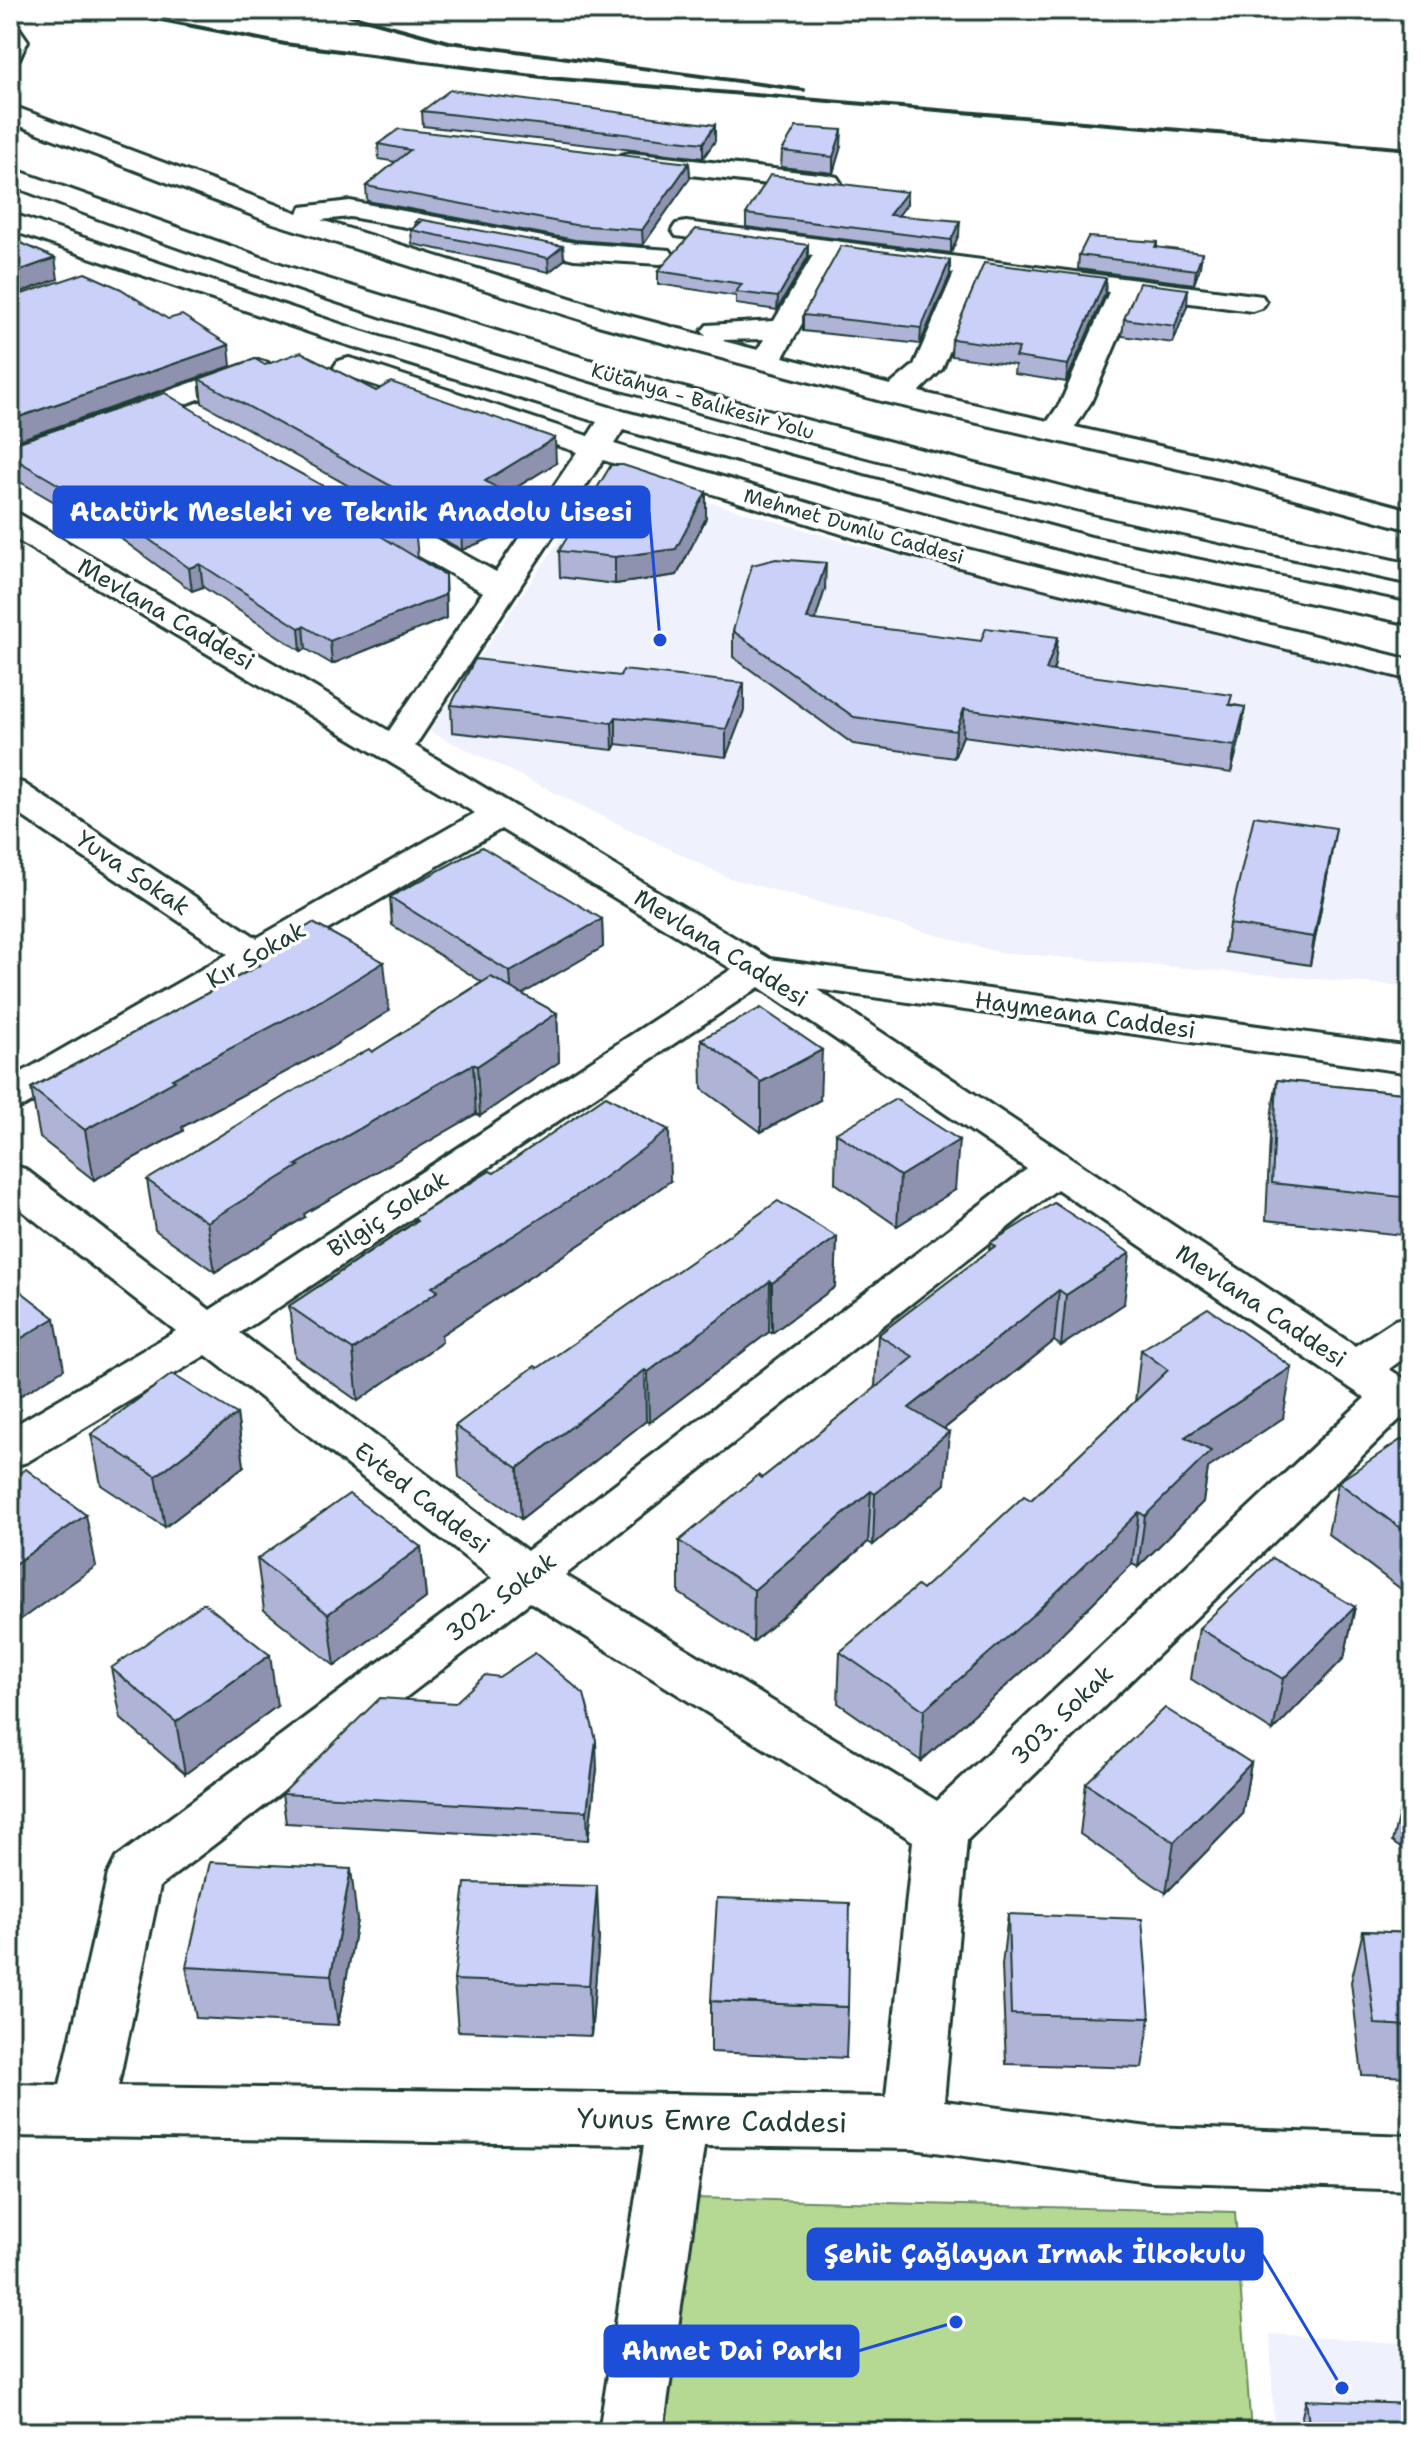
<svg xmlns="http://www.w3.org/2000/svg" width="1421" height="2442" font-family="'Shantell Sans',sans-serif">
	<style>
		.built { fill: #eff1fd }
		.green { fill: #b5d892; stroke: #6a8a63; stroke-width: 2 }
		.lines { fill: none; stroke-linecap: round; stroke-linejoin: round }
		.street-casing { stroke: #1f3d34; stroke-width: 6 }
		.secondary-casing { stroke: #1f3d34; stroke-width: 6 }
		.highway-casing { stroke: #1f3d34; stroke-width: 6 }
		.street { fill: #fff; fill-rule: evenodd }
		.secondary { fill: #fff; fill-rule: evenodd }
		.highway { fill: #fff; fill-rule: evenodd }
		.rail { stroke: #1f3d34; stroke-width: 4 }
		.wall { fill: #afb3d5; stroke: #1f3d34; stroke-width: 2 }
		.shaded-wall { fill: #8e92ae; stroke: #1f3d34; stroke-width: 2 }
		.building { fill: #cbd0f8; stroke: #1f3d34; stroke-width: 2 }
		.labels { text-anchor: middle; stroke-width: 7; stroke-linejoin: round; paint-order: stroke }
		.far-street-label { font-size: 20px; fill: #1f3d34; stroke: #fff }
		.street-label { font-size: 24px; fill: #1f3d34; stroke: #fff }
		.near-street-label { font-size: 28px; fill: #1f3d34; stroke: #fff }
		.leader { fill: none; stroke: #1d4ed8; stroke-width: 3 }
		.callout-dot { fill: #1d4ed8; stroke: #fff; stroke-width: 3 }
		.callout { fill: #1d4ed8; stroke: #1d4ed8; stroke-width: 3 }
		.callout-label { font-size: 26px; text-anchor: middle; font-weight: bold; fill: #fff }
	</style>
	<rect width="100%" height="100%" fill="#fff"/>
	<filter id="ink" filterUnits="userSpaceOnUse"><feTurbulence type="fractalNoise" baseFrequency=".0125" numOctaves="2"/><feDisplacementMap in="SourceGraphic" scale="16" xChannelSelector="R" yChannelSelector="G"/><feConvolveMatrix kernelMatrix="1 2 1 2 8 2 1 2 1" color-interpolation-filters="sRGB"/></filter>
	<g filter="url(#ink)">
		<g class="built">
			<path d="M606 472 867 548 1411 682V987L998 952 729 878 429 731Z"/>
			<path d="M1270 2334 1411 2344V2432H1274Z"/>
		</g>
		<path class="green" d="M692 2198 1235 2212 1251 2432H651Z"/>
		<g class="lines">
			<g class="street-casing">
				<g id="street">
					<path d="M10 105 298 213 301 207 350 201 575 243 670 250 674 256 670 262 660 264 574 259 542 251 350 217 321 220 618 313 706 336 702 331 707 325 774 321 813 255 676 236 672 230 676 224 686 222 1262 296 1266 302 1262 308 1252 311 1136 296 1091 402 1075 427 1234 463 1411 510V530L1228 480 885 402 598 325 270 222 10 122ZM839 258 954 273 914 365 890 385 783 357ZM981 276 1109 292 1061 402 1048 421 919 392 942 369ZM764 339 758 350 719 340Z"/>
					<path d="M630 153 828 175 837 177 841 183 837 189 828 191 621 167 617 161 621 155Z"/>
					<path d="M10 213 361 331 626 412 1091 537 1411 604V624L1087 556 623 430 614 444 927 539 1411 660V680L903 553 603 460 415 746 770 959 1411 1047V1073L816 989 1355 1346 1395 1320 1411 1315V1353L1389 1369 1411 1383V1423L1400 1419 967 1840 944 2101 1149 2127 1411 2136V2190L1149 2181 913 2149 704 2146 663 2432H599L644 2145 10 2136V2084L60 2085 108 1874 116 1858 492 1578 206 1355 27 1462 10 1467V1428L176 1331 10 1201V1165L25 1169 210 1310 732 969 501 829 25 1106 10 1110V1079L228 954 10 808V780L23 783 257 938 475 813 10 536V512L21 515 389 731 483 592 353 519 348 512 353 505 364 502 375 505 496 572 577 452 338 373 334 367 338 361 349 358 360 361 588 436 597 422 341 343 10 230ZM759 987 1027 1169 527 1551 240 1333ZM1057 1189 1365 1398 937 1801 565 1575ZM530 1602 913 1841 886 2097 118 2086 160 1886Z"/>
					<path d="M257 360 268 363 272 369 268 375 10 465V446Z"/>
				</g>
			</g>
			<g class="secondary-casing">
				<path id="secondary" d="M10 26 19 28 28 41 19 59 10 61Z"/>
			</g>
			<g class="highway-casing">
				<path id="highway" d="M10 168 289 267 668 384 1087 493 1411 564V584C936 484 463 361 10 185Z"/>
			</g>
			<use href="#street" class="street"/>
			<use href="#secondary" class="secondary"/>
			<use href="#highway" class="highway"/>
			<g class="rail">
				<path d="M110 10 285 44 549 78 1411 149"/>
				<path d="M331 10 449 42 804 90"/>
			</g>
		</g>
		<g class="wall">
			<path d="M422 111 715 125V141L703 158 423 126Z"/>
			<path d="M378 144 689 163 690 178 643 245 575 240 367 201 366 186 396 162 379 159Z"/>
			<path d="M841 146 833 173 781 167 782 151Z"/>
			<path d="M907 204 898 216 959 234 951 253 746 227V214Z"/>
			<path d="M415 222 563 246 564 260 549 272 412 244 411 230 415 227Z"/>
			<path d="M1157 242V248L1200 267 1194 284 1078 269 1079 255Z"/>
			<path d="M808 257 777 310 736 304V296L658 284V271Z"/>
			<path d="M950 275 920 344 803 331V315Z"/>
			<path d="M1106 278 1105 294 1066 382 1014 374 1015 365 951 356 952 339Z"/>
			<path d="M1187 306 1173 343 1122 336 1124 319Z"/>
			<path d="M265 365 376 391 556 463 506 494 520 501 521 526 462 550 202 403 199 379Z"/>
			<path d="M10 445 270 457 416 537 418 559 445 575 446 618 332 664 306 649 301 651 203 587 192 591 83 511 75 514 10 476Z"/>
			<path d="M706 492V518L677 575 615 584 560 577 559 551Z"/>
			<path d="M825 589 815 620 1055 664 1053 671 1245 707 1241 734 1231 773 963 736 954 758 853 744 733 657V631Z"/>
			<path d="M620 676 744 683V710L726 757 616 744 613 750 452 732 451 705Z"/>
			<path d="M1331 856 1310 965 1225 952 1229 924Z"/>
			<path d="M390 897 602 919 603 947 522 994 557 1013 559 1062 480 1116 476 1114 304 1214 305 1217 215 1272 155 1230 147 1180 372 1052 482 982 392 925Z"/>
			<path d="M251 960 389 1011 327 1050 182 1127 183 1131 94 1180 40 1138 31 1088 252 969Z"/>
			<path d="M701 1039 820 1100 761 1132 702 1089Z"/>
			<path d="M1277 1080 1411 1094V1236L1266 1220 1271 1117Z"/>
			<path d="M836 1133 955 1190 897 1226 835 1183Z"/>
			<path d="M494 1173 670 1181 602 1230 441 1335 442 1342 358 1401 295 1357 289 1306 414 1222V1218Z"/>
			<path d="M837 1237 835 1287 772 1333 769 1332 649 1423 646 1421 521 1519 459 1477 455 1426 538 1368Z"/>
			<path d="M990 1243 1124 1304 1061 1346 1054 1341 944 1429 945 1484 873 1545 868 1542 753 1642 679 1593V1541L762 1478 877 1387 875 1386 878 1335 989 1251Z"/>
			<path d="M1141 1350 1283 1418 1208 1468 1203 1502 1138 1567 1132 1564 1030 1665 921 1761 838 1703 840 1652 922 1590 1031 1500 1135 1402Z"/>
			<path d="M237 1414 244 1466 165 1527 101 1485 91 1434Z"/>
			<path d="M1411 1446V1594L1409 1595 1328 1534 1338 1482Z"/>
			<path d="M421 1547 426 1598 335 1666 264 1610 257 1559Z"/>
			<path d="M1355 1607 1344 1658 1273 1731 1191 1679 1199 1628Z"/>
			<path d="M111 1668 277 1706 185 1774 121 1719Z"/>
			<path d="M1251 1763 1242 1815 1166 1893 1080 1834 1086 1783Z"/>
			<path d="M597 1769 588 1840 286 1823 282 1794Z"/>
			<path d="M1411 1784V1855L1392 1842 1404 1791Z"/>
			<path d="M1008 1914 1150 2018 1142 2068 1006 2064 1002 1965Z"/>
			<path d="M357 1920 338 2025 196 2018 186 1967Z"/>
			<path d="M1363 1931 1411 1933V2077L1362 2075 1351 1982Z"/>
			<path d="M599 1938 591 2036 458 2031 454 1980Z"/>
			<path d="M711 2001 848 2007 846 2058 711 2052Z"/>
			<path d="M1306 2400 1411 2432H1300L1299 2428Z"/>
		</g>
		<g class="shaded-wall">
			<path d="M715 125V141L703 158V143Z"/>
			<path d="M842 130 841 146 833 173V157Z"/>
			<path d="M689 163 690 178 643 245 642 230Z"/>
			<path d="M907 192V204L889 228V215Z"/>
			<path d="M960 221 959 234 951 253V240Z"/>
			<path d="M808 245V257L777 310 778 297Z"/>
			<path d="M563 246 564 260 549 272 548 258Z"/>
			<path d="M1202 253 1200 267 1194 284 1196 270Z"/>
			<path d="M55 258 58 279 10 296V274Z"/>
			<path d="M950 260V275L920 344 921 328Z"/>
			<path d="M1106 278 1105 294 1066 382 1068 365Z"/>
			<path d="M1188 289 1187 306 1173 343 1175 326Z"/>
			<path d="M229 345 231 366 10 443V420Z"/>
			<path d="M555 438 556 463 486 506 485 481Z"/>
			<path d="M79 489 83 511 75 514 71 492Z"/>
			<path d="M706 492V518L677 575 615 584V557Z"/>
			<path d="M520 501 521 526 462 550 461 525Z"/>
			<path d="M826 563 825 589 807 646V619Z"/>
			<path d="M200 564 203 587 192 591 189 568Z"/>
			<path d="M445 575 446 618 332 664 330 641Z"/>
			<path d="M304 626 306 649 301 651 299 628Z"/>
			<path d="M1058 637 1055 664 1044 697 1046 670Z"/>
			<path d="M744 683V710L726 757V729Z"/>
			<path d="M1245 707 1241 734 1231 773 1235 746Z"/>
			<path d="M964 709 963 736 954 758 956 731Z"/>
			<path d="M616 717V744L613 750 612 723Z"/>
			<path d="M1336 828 1331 856 1310 965 1314 937Z"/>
			<path d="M602 919 603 947 512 1000 510 972Z"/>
			<path d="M384 962 389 1011 327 1050 182 1127 183 1131 94 1180 85 1130 172 1079Z"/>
			<path d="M557 1013 559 1062 480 1116 477 1066Z"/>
			<path d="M822 1050 820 1100 761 1132V1082Z"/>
			<path d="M473 1064 476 1114 304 1214 305 1217 215 1272 207 1222 296 1165Z"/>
			<path d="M669 1130 670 1181 602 1230 441 1335 442 1342 358 1401 353 1350 432 1287Z"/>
			<path d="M959 1140 955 1190 897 1226 900 1176Z"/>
			<path d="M837 1237 835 1287 772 1333V1283Z"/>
			<path d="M1130 1253 1124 1304 1061 1346 1066 1295Z"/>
			<path d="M770 1281 769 1332 649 1423 648 1372Z"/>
			<path d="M1059 1290 1054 1341 906 1459 909 1408Z"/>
			<path d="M55 1318 64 1369 10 1402V1345Z"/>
			<path d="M1292 1367 1283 1418 1208 1468 1203 1502 1138 1567 1145 1516 1185 1437Z"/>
			<path d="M645 1370 646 1421 521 1519 518 1468Z"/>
			<path d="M237 1414 244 1466 165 1527 156 1476Z"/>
			<path d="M949 1432 945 1484 873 1545 875 1494Z"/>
			<path d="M871 1491 868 1542 753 1642 754 1590Z"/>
			<path d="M1139 1512 1132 1564 1030 1665 921 1761 924 1710Z"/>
			<path d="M86 1515 96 1566 10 1627V1567Z"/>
			<path d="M421 1547 426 1598 335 1666 328 1614Z"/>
			<path d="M1355 1607 1344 1658 1273 1731 1283 1679Z"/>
			<path d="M270 1655 277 1706 185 1774 176 1722Z"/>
			<path d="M596 1740 597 1769 588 1840 587 1811Z"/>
			<path d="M1251 1763 1242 1815 1166 1893 1174 1842Z"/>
			<path d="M351 1869 357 1920 338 2025 331 1975Z"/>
			<path d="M597 1886 599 1938 591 2036 589 1985Z"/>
		</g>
		<g class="building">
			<path d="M450 90 715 125 703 143 422 111Z"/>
			<path d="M796 127 842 130 833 157 782 151Z"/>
			<path d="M399 129 689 163 642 230 575 225 366 186 410 150 378 144Z"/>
			<path d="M770 175 907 192 889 215 960 221 951 240 746 214Z"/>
			<path d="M418 219 563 246 548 258 411 230 420 222H415Z"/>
			<path d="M696 229 808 245 778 297 736 292 742 284 658 271Z"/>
			<path d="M1088 237 1157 242 1155 247 1202 253 1196 270 1079 255Z"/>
			<path d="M19 242 55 258 10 274V245Z"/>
			<path d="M841 246 950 260 921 328 803 315Z"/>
			<path d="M984 263 1106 278 1068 365 1015 357 1019 348 952 339Z"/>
			<path d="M85 273 121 289 168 319 182 315 229 345 10 420V298Z"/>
			<path d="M1139 283 1188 289 1175 326 1124 319Z"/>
			<path d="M301 352 376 391 391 382 555 438 485 481 520 501 461 525 199 379 255 359 265 365Z"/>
			<path d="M165 393 270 457 416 537 374 532 445 575V595L330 641 304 626 299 628 200 564 189 568 79 489 71 492 10 456V445Z"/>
			<path d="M611 465H623L706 492 676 549 615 557 559 551Z"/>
			<path d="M776 559 826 563 807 619 981 641 986 628 1058 637 1046 670 1232 695 1229 705 1245 707 1235 746 964 709 956 731 854 717 733 631 752 565Z"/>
			<path d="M475 659 620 676 623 670 744 683 726 729 616 717 612 723 451 705Z"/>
			<path d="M1254 816 1336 828 1314 937 1229 924Z"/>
			<path d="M482 847 602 919 510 972 390 897Z"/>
			<path d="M313 923 384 962 322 1000 172 1079 175 1081 85 1130 31 1088 260 965 251 960Z"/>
			<path d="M491 977 557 1013 477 1066 473 1064 296 1165 299 1166 207 1222 147 1180 288 1094 369 1049 372 1052Z"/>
			<path d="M761 1008 822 1050 761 1082 701 1039Z"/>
			<path d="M1277 1080 1411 1094V1198L1272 1183Z"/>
			<path d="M606 1096 669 1130 601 1180 432 1287 438 1291 353 1350 289 1306 417 1221 414 1218 490 1171 494 1173Z"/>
			<path d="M896 1099 959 1140 900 1176 836 1133Z"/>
			<path d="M778 1201 837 1237 772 1283 770 1281 648 1372 645 1370 518 1468 455 1426 535 1366 538 1368Z"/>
			<path d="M1054 1203 1130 1253 1066 1295 1059 1290 909 1408 949 1432 875 1494 871 1491 754 1590 679 1541 758 1475 762 1478 914 1357 878 1335 995 1246 990 1243Z"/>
			<path d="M10 1283 55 1318 10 1345Z"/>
			<path d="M1208 1308 1292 1367 1185 1437 1211 1451 1145 1516 1139 1512 1035 1613 924 1710 840 1652 917 1586 922 1590 1024 1496 1031 1500 1168 1370 1141 1350Z"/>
			<path d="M172 1374 237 1414 156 1476 91 1434Z"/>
			<path d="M1402 1439 1411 1446V1536L1338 1482Z"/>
			<path d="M26 1469 86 1515 10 1567V1479Z"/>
			<path d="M349 1494 421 1547 328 1614 257 1559Z"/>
			<path d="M1272 1558 1355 1607 1283 1679 1199 1628Z"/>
			<path d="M204 1603 270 1655 176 1722 111 1668Z"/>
			<path d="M535 1653 584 1694 596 1740 587 1811 282 1794 380 1698 455 1703 485 1675 499 1677Z"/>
			<path d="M1165 1708 1251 1763 1174 1842 1086 1783Z"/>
			<path d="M1411 1784V1795L1404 1791Z"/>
			<path d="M210 1862 351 1869 331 1975 186 1967Z"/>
			<path d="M465 1883 597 1886 589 1985 454 1980Z"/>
			<path d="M717 1898 850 1903 848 2007 711 2001Z"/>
			<path d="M1008 1914 1142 1919 1150 2018 1011 2014Z"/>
			<path d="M1363 1931 1411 1933V2026L1375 2024Z"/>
			<path d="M1306 2400 1411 2404V2432H1310Z"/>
		</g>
	</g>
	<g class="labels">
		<g class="far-street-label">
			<text transform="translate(703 401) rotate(16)" y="7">Kütahya - Balıkesir Yolu</text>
			<text transform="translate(854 526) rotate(16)" y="7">Mehmet Dumlu Caddesi</text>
		</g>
		<g class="street-label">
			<text transform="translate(166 614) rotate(30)" y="8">Mevlana Caddesi</text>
			<text transform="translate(133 873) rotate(34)" y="8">Yuva Sokak</text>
			<text transform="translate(721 948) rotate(32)" y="8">Mevlana Caddesi</text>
			<text transform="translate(256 955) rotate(-30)" y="8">Kır Sokak</text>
			<text transform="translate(1085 1015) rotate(8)" y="8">Haymeana Caddesi</text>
			<text transform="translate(388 1214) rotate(-33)" y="8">Bilgiç Sokak</text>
			<text transform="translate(1261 1306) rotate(34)" y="8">Mevlana Caddesi</text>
			<text transform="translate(422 1498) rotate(38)" y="8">Evted Caddesi</text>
			<text transform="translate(501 1597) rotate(-37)" y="8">302. Sokak</text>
			<text transform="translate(1062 1715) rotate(-44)" y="8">303. Sokak</text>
		</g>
		<g class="near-street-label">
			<text transform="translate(712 2120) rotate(1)" y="10">Yunus Emre Caddesi</text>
		</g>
	</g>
	<path class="leader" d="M660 640L649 512M1342 2388L1262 2254M956 2322L858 2351"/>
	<g class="callout-dot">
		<circle cx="660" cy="640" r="8"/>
		<circle cx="1342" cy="2388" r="8"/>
		<circle cx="956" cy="2322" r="8"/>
	</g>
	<g class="callout">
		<rect x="54" y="487" width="595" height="50" rx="8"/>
		<rect x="808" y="2229" width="454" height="50" rx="8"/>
		<rect x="605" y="2326" width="253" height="50" rx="8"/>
	</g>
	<g class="callout-label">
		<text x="351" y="521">Atatürk Mesleki ve Teknik Anadolu Lisesi</text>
		<text x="1035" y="2263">Şehit Çağlayan Irmak İlkokulu</text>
		<text x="732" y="2360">Ahmet Dai Parkı</text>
	</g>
	<rect width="1421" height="2442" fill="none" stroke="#fff" stroke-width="40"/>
	<rect x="20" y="20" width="1381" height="2402" fill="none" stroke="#1f3d34" stroke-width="3" filter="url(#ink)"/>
</svg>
